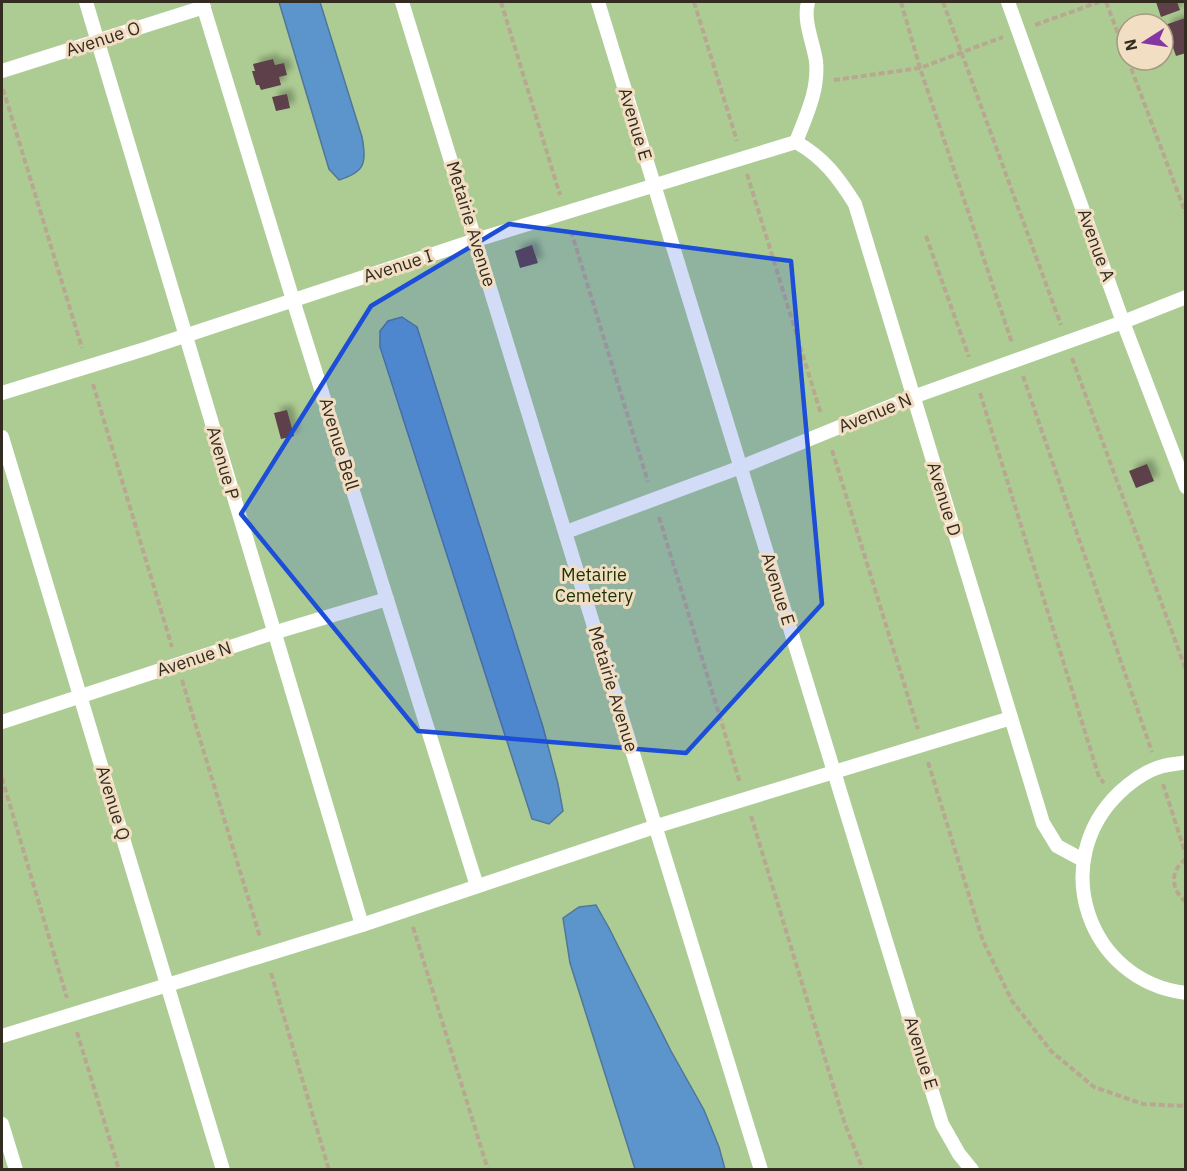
<svg xmlns="http://www.w3.org/2000/svg" width="1187" height="1171" font-family="'IBM Plex Sans',sans-serif">
	<style>
		.green { fill: #adcc93; fill-rule: evenodd }
		.water { fill: #5c95cc; stroke: #507699; stroke-width: 1.5 }
		.building { fill: #5d3f49; filter: url(#shadow) }
		.lines { fill: none; stroke-linecap: round; stroke-linejoin: round }
		.path { stroke: #b8a791; stroke-width: 4; stroke-dasharray: 6 3; stroke-linecap: butt }
		.service { stroke: #fff; stroke-width: 14 }
		.marked { fill: #1d4ed8; fill-opacity: 0.2; stroke: #1d4ed8; stroke-width: 4.5; stroke-linejoin: round }
		.labels { text-anchor: middle; stroke-width: 6; stroke-linejoin: round; paint-order: stroke }
		.street-label { font-size: 18px; fill: #342c21; stroke: #f2dec2 }
		.park-label { font-size: 18px; fill: #1c3200; stroke: #f2dec2 }
	</style>
	<defs>
		<filter id="shadow"><feDropShadow dx="5.5" dy="-5.5" stdDeviation="3" flood-color="#0004"/></filter>
	</defs>
	<rect width="100%" height="100%" fill="#f2dec2"/>
	<path class="green" d="M2 2H1185V1169H2ZM1127 24H1163V60H1127Z"/>
	<g class="water">
		<path d="M279 2H320L362 137C367 163 365 172 339 180L329 169Z"/>
		<path d="M402 317 417 327 543 727 558 784 563 811 549 824 532 819 380 347V331L388 321Z"/>
		<path d="M596 905 609 928 671 1051 704 1110 719 1147 725 1169H635L570 963 563 918 579 907Z"/>
	</g>
	<g class="building">
		<path d="M1156 2H1177L1180 10 1161 17Z"/>
		<path d="M1185 18 1186 53 1176 56 1165 25Z"/>
		<path d="M273 59 275 65 284 63 287 75 279 77 281 85 261 90 259 85H256L252 71H255L253 64Z"/>
		<path d="M287 94 290 108 276 111 272 97Z"/>
		<path d="M532 245 538 263 520 268 515 251Z"/>
		<path d="M287 410 294 436 281 439 274 413Z"/>
		<path d="M1147 464 1154 481 1136 488 1129 471Z"/>
	</g>
	<g class="lines">
		<g class="path">
			<path d="M501 2 560 195"/>
			<path d="M694 2 737 141"/>
			<path d="M901 2 920 68 1012 343"/>
			<path d="M943 2 1061 325"/>
			<path d="M1106 2 1127 57"/>
			<path d="M1035 25 1099 2"/>
			<path d="M1128 60 1186 214"/>
			<path d="M834 80 920 68 1003 37"/>
			<path d="M3 89 82 348"/>
			<path d="M747 174 821 414"/>
			<path d="M571 231 648 482"/>
			<path d="M926 236 969 357"/>
			<path d="M1072 358 1186 670"/>
			<path d="M1023 376 1152 752"/>
			<path d="M93 384 172 647"/>
			<path d="M980 393 1099 777 1104 783"/>
			<path d="M832 450 918 729"/>
			<path d="M659 517 740 783"/>
			<path d="M182 680 260 937"/>
			<path d="M928 762 983 941 1012 1001 1051 1051 1094 1087 1143 1104 1186 1106"/>
			<path d="M2 778 67 998"/>
			<path d="M1163 784 1186 855"/>
			<path d="M751 816 845 1124 863 1170"/>
			<path d="M1186 859C1169 871 1171 890 1186 902"/>
			<path d="M413 927 488 1170"/>
			<path d="M271 973 329 1170"/>
			<path d="M77 1032 119 1170"/>
		</g>
		<g class="service">
			<path d="M86 2 362 925"/>
			<path d="M202 2 293 300 477 886"/>
			<path d="M402 2 761 1170"/>
			<path d="M598 2 942 1124 959 1154 972 1170"/>
			<path d="M1008 2 1123 322 1186 487"/>
			<path d="M2 71 204 7"/>
			<path d="M796 142C824 158 838 177 855 204L1043 823 1057 846 1083 860"/>
			<path d="M796 142C806 116 819 90 816 61 813 41 803 22 808 2"/>
			<path d="M2 393 145 349 476 240 796 142"/>
			<path d="M2 437 223 1170"/>
			<path d="M566 532 741 467 913 397 1123 322 1186 297"/>
			<path d="M2 722 273 633 387 599"/>
			<path d="M1186 762C1178 764 1170 764 1163 766 1147 770 1132 781 1120 792 1047 861 1087 981 1186 993"/>
			<path d="M2 1036 362 925 654 827 1011 718"/>
			<path d="M2 1124 16 1170"/>
		</g>
	</g>
	<path class="marked" d="M509 224 791 261 822 604 686 753 418 731 241 514 371 306Z"/>
	<g class="labels">
		<g class="street-label">
			<text transform="translate(103 39) rotate(-18)" y="6">Avenue O</text>
			<text transform="translate(635 124) rotate(73)" y="6">Avenue E</text>
			<text transform="translate(471 224) rotate(73)" y="6">Metairie Avenue</text>
			<text transform="translate(1096 245) rotate(70)" y="6">Avenue A</text>
			<text transform="translate(398 266) rotate(-18)" y="6">Avenue I</text>
			<text transform="translate(875 413) rotate(-22)" y="6">Avenue N</text>
			<text transform="translate(339 444) rotate(73)" y="6">Avenue Bell</text>
			<text transform="translate(223 463) rotate(74)" y="6">Avenue P</text>
			<text transform="translate(944 499) rotate(73)" y="6">Avenue D</text>
			<text transform="translate(778 589) rotate(73)" y="6">Avenue E</text>
			<text transform="translate(194 659) rotate(-18)" y="6">Avenue N</text>
			<text transform="translate(613 689) rotate(73)" y="6">Metairie Avenue</text>
			<text transform="translate(113 803) rotate(73)" y="6">Avenue Q</text>
			<text transform="translate(921 1053) rotate(73)" y="6">Avenue E</text>
		</g>
		<g class="park-label">
			<text x="594" y="581">Metairie<tspan x="594" dy="21">Cemetery</tspan></text>
		</g>
	</g>
	<rect width="1187" height="1171" fill="none" stroke="#342c21" stroke-width="6"/>
	<g transform="translate(1145 42) rotate(258)"><circle r="28" fill="#f2dec2" stroke="#a69782" stroke-width="1.5"/>
	<path d="M0-4.5L10 22L0 15L-10 22Z" fill="#8635a4"/>
	<text y="-9" font-size="16" font-weight="bold" text-anchor="middle" fill="#342c21">N</text>
	</g>
</svg>
